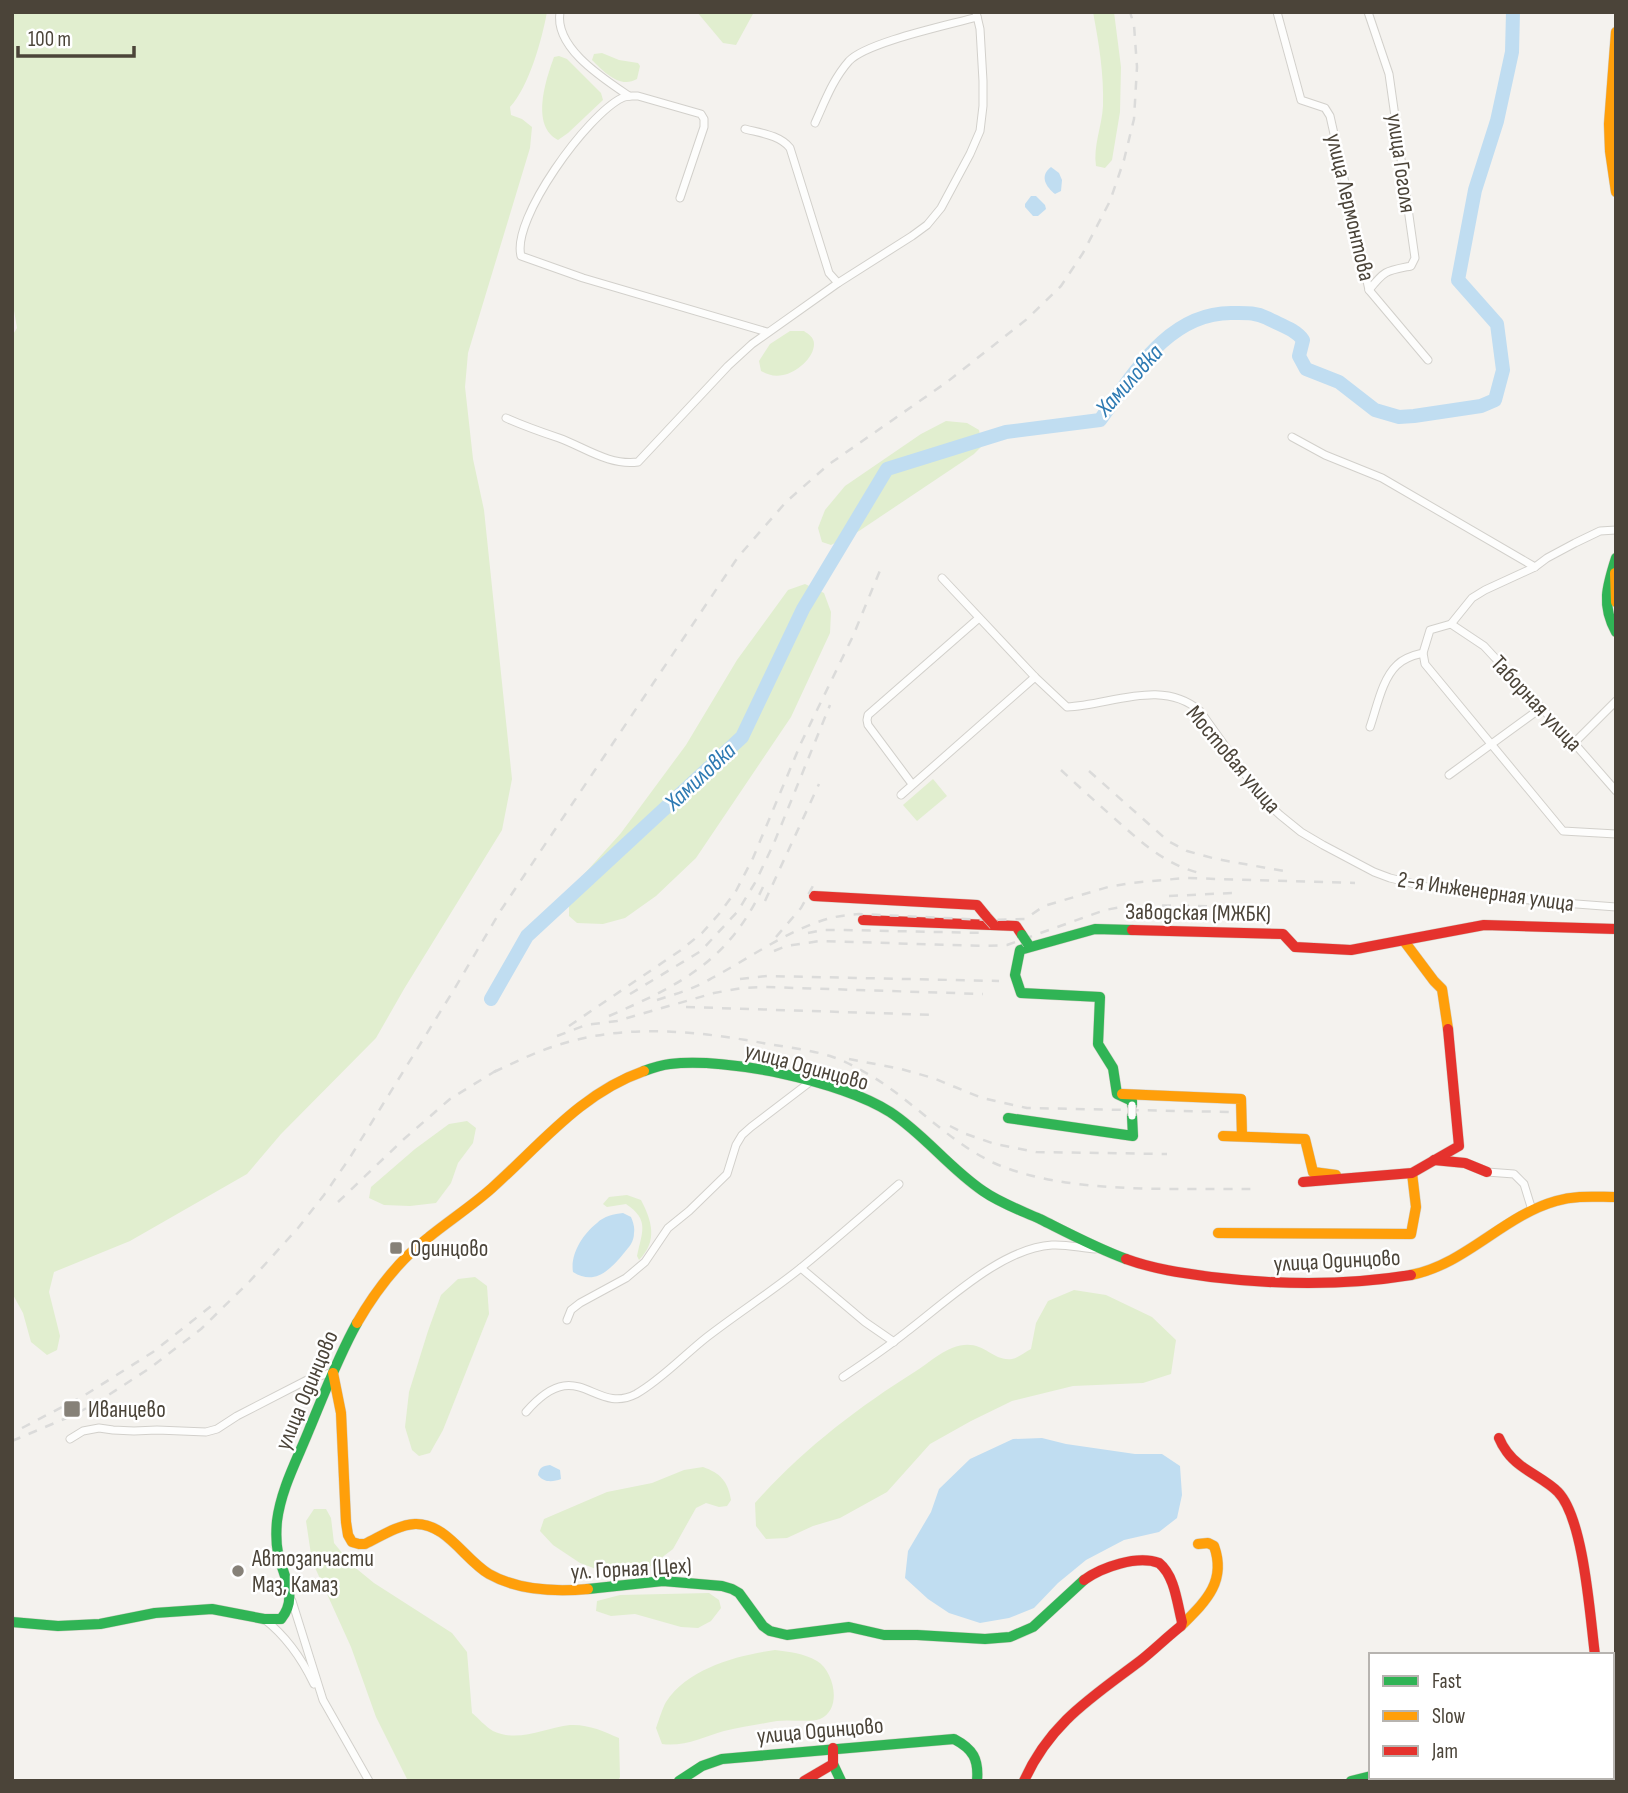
<svg xmlns="http://www.w3.org/2000/svg" width="1628" height="1793" font-family="'Sofia Sans Condensed',sans-serif">
	<style>
		.green { fill: #e1eecf }
		.water { fill: #c0ddf1 }
		.lines { fill: none; stroke-linecap: round; stroke-linejoin: round }
		.river { stroke: #c0ddf1; stroke-width: 14 }
		.street-casing { stroke: #d2d0cb; stroke-width: 9 }
		.fast-casing { stroke: #d3cfc5; stroke-width: 11 }
		.slow-casing { stroke: #d3cfc5; stroke-width: 11 }
		.jam-casing { stroke: #d3cfc5; stroke-width: 11 }
		.street { stroke: #fdfdfc; stroke-width: 7 }
		.fast { stroke: #30b455; stroke-width: 10 }
		.slow { stroke: #ff9f0a; stroke-width: 10 }
		.jam { stroke: #e5322d; stroke-width: 10 }
		.rail { stroke: #dbdbda; stroke-width: 2.5; stroke-dasharray: 9 9; stroke-linecap: butt }
		.street-bridge-casing { stroke: #d2d0cb; stroke-width: 9; stroke-linecap: butt }
		.fast-bridge-casing { stroke: #d3cfc5; stroke-width: 11; stroke-linecap: butt }
		.jam-bridge-casing { stroke: #d3cfc5; stroke-width: 11; stroke-linecap: butt }
		.street-bridge { stroke: #fdfdfc; stroke-width: 7 }
		.fast-bridge { stroke: #30b455; stroke-width: 10 }
		.jam-bridge { stroke: #e5322d; stroke-width: 10 }
		.poi-dot { fill: #868178; stroke: #fff; stroke-width: 2.5 }
		.labels { text-anchor: middle; stroke-width: 5; stroke-linejoin: round; paint-order: stroke }
		.street-label { font-size: 23px; fill: #4b4439; stroke: #fff }
		.poi-label { font-size: 23px; fill: #4b4439; stroke: #fff; text-anchor: start }
		.water-label { font-size: 24px; font-style: italic; fill: #2e7ab2; stroke: #fff }
	</style>
	<rect width="100%" height="100%" fill="#f4f2ee"/>
	<g class="green">
		<path d="M13 12H547C542 39 529 87 510 107L511 115 522 119 532 127 530 148 468 353 465 387 473 459 484 510 512 779 502 830 404 989 376 1038 281 1134 247 1174 130 1241 54 1272 49 1292 60 1336 57 1350 47 1355 31 1342 23 1313 12 1293V336L17 328 12 299Z"/>
		<path d="M697 12H754L736 45 723 43Z"/>
		<path d="M1093 12H1114L1121 67 1120 112 1112 160 1105 168 1096 166C1093 146 1102 126 1103 106 1104 74 1099 44 1093 12Z"/>
		<path d="M602 53 619 60 638 63 640 66 637 79C620 89 604 72 592 60L594 54Z"/>
		<path d="M559 56 567 59 601 93 603 100 568 133 558 140C530 126 546 79 554 57Z"/>
		<path d="M790 331H804C808 334 814 337 814 344 814 358 796 373 783 375 775 377 768 375 761 371L759 361 770 344Z"/>
		<path d="M946 421 967 423 979 430 982 446 974 454 859 531 831 545 822 542 818 528 825 510 845 486 921 434Z"/>
		<path d="M805 584 824 593 831 612 830 633 791 717 696 858 656 896 625 918 603 924 577 923 569 916V891L621 833 686 745 737 660 788 590Z"/>
		<path d="M933 779 947 796 917 821 903 805Z"/>
		<path d="M467 1121 476 1128 473 1143 458 1163 451 1183 436 1203 410 1206 384 1205 369 1198 371 1187 415 1149 449 1124Z"/>
		<path d="M627 1195 641 1200C652 1221 658 1241 639 1260L637 1256C642 1232 650 1220 626 1204L607 1207 603 1204 609 1197Z"/>
		<path d="M475 1277 487 1286 489 1314 443 1430 430 1453 419 1456 412 1450 405 1427 409 1392 428 1331 441 1295 458 1279Z"/>
		<path d="M1074 1290 1106 1295 1152 1317 1176 1340 1171 1374 1143 1383 1073 1386 1012 1401 971 1421 930 1444 887 1492 840 1518 813 1526 787 1538 766 1539 756 1526 755 1503C801 1451 857 1408 916 1371 927 1364 939 1353 952 1348 983 1336 990 1362 1012 1359 1018 1358 1025 1352 1031 1349L1036 1323 1048 1301Z"/>
		<path d="M703 1467C720 1473 728 1481 731 1500L727 1506 719 1507 706 1503 696 1508 673 1549 644 1571 607 1573 580 1563 553 1545 540 1531 544 1519 607 1492 652 1483 684 1470Z"/>
		<path d="M314 1509H326L331 1518 334 1543 352 1565 374 1583 452 1633 467 1652 472 1713C478 1718 486 1727 493 1731 518 1743 545 1728 570 1725 588 1724 603 1731 619 1738L620 1777 618 1781H408L376 1717 351 1647 312 1561 306 1521Z"/>
		<path d="M709 1593 719 1600 721 1608 711 1621 698 1628 681 1627 635 1614 611 1616 596 1611 597 1601 620 1595Z"/>
		<path d="M775 1650C790 1652 803 1653 817 1661 834 1671 843 1709 820 1719 808 1723 791 1719 777 1721 760 1724 742 1727 724 1731 704 1737 684 1747 662 1744L656 1728C659 1720 662 1709 666 1702 688 1668 738 1655 775 1650Z"/>
	</g>
	<g class="water">
		<path d="M1051 167 1059 173 1062 180 1061 191 1055 194C1046 187 1039 176 1051 167Z"/>
		<path d="M1031 196H1036L1045 205 1046 209 1038 216H1033L1025 207V204Z"/>
		<path d="M623 1213 631 1217C633 1222 635 1227 634 1233 634 1242 629 1247 624 1253 610 1270 595 1286 573 1272 570 1254 583 1234 597 1223 604 1216 614 1214 623 1213Z"/>
		<path d="M1042 1438 1066 1444 1135 1454H1162L1180 1466 1182 1495 1177 1518 1159 1532 1124 1540 1086 1560 1058 1583 1034 1608 1009 1618 980 1623 949 1613 928 1599 905 1578 908 1551 931 1512 939 1489 970 1459 1013 1439Z"/>
		<path d="M550 1465 560 1470 561 1479C553 1482 544 1483 538 1475 539 1468 542 1466 550 1465Z"/>
	</g>
	<g class="lines">
		<path class="river" d="M491 999 527 936 742 737 803 609 887 469 1006 432 1100 420C1133 375 1168 313 1231 313 1245 313 1255 312 1267 318 1280 325 1295 329 1303 340L1299 356 1306 369 1339 382 1375 410 1399 417 1414 416 1481 406 1495 400 1503 370 1497 324 1458 280 1475 190 1497 121 1512 52 1513 12"/>
		<g class="street-casing">
			<g id="street">
				<path d="M560 12C554 48 604 79 629 96"/>
				<path d="M1277 12 1301 100 1325 108 1330 116 1369 290 1428 360"/>
				<path d="M1368 12 1389 74 1415 258 1411 266C1386 271 1385 270 1369 290"/>
				<path d="M815 123C825 101 833 79 849 61 867 42 949 25 977 17"/>
				<path d="M745 129C760 133 780 135 790 148L829 273 838 283"/>
				<path d="M680 198 704 127V119L701 114 638 96C632 96 627 95 622 98 588 114 511 219 521 256L583 278 767 332"/>
				<path d="M506 418C524 426 541 432 559 438 584 447 609 466 638 462L728 366 752 344 838 283 912 236 927 225 941 208 970 154 980 131 983 106V81L980 29 976 12"/>
				<path d="M1292 437 1325 455 1382 478 1535 567"/>
				<path d="M942 578 1035 677 1067 707C1111 705 1162 678 1200 711L1263 799 1280 815 1301 832 1323 845 1374 872 1390 878 1427 887 1537 901 1616 907"/>
				<path d="M1451 624 1484 646 1574 743 1616 791"/>
				<path d="M1423 653 1425 664 1563 831 1616 834"/>
				<path d="M1370 727C1377 707 1382 679 1397 665 1404 658 1414 655 1423 653L1430 630 1451 624 1472 598 1485 590 1535 567 1547 558 1575 543 1600 531 1616 530"/>
				<path d="M1574 743 1616 701"/>
				<path d="M1449 775 1541 708"/>
				<path d="M912 784 868 725 867 720 868 715 979 618"/>
				<path d="M901 795 1035 677"/>
				<path d="M1487 1172 1514 1174 1524 1184 1532 1210"/>
				<path d="M801 1268 865 1322 894 1342"/>
				<path d="M567 1320 571 1310 580 1303 626 1278 645 1262 668 1228 689 1211 727 1174 736 1145 742 1135 751 1127 810 1082"/>
				<path d="M843 1377C864 1363 885 1349 905 1333 945 1303 1001 1248 1052 1245 1066 1244 1081 1248 1095 1249"/>
				<path d="M526 1412C578 1352 593 1416 636 1394 661 1380 684 1355 707 1337 738 1313 771 1292 802 1267 835 1240 867 1212 899 1184"/>
				<path d="M70 1439 83 1431 99 1428 113 1430 134 1431 157 1430 206 1432 217 1429 237 1416 307 1380 333 1372"/>
				<path d="M292 1601 323 1700 369 1781"/>
				<path d="M264 1619C286 1636 302 1659 314 1684"/>
			</g>
		</g>
		<g class="fast-casing">
			<g id="fast">
				<path d="M1616 558C1607 586 1601 605 1616 632"/>
				<path d="M644 1071C652 1068 661 1065 670 1064 727 1057 841 1081 890 1112 924 1134 949 1168 983 1191 1000 1203 1020 1210 1040 1219 1068 1233 1096 1248 1126 1259"/>
				<path d="M1132 1105V1101L1117 1094 1113 1068 1098 1044 1100 997 1021 993 1015 975 1020 950 1095 929 1132 930"/>
				<path d="M1008 1118 1133 1136 1132 1116"/>
				<path d="M588 1589 663 1581 722 1586 732 1589 739 1593 763 1626 770 1631 787 1635 849 1627 884 1635H917L985 1639 1010 1637 1033 1627 1084 1580"/>
				<path d="M12 1622 58 1626 100 1624 155 1613 212 1609 264 1619H281C299 1597 283 1577 278 1553 276 1543 276 1532 277 1521 281 1489 297 1460 309 1430 324 1394 338 1357 357 1323"/>
				<path d="M833 1764 841 1781"/>
				<path d="M679 1781 702 1766 722 1759 954 1739C973 1749 979 1759 977 1781"/>
				<path d="M1351 1781 1371 1776"/>
			</g>
		</g>
		<g class="slow-casing">
			<g id="slow">
				<path d="M1616 32 1609 124 1610 151 1616 192"/>
				<path d="M1615 573 1616 602"/>
				<path d="M1404 941 1434 981 1442 989 1448 1029"/>
				<path d="M1122 1094 1241 1099 1242 1136"/>
				<path d="M1223 1136 1305 1139 1313 1172 1336 1175"/>
				<path d="M1218 1233 1411 1234 1416 1207 1412 1173"/>
				<path d="M1411 1275C1466 1264 1503 1216 1556 1201 1576 1195 1595 1197 1616 1197"/>
				<path d="M357 1323C376 1290 399 1260 429 1237 450 1220 473 1205 492 1188 541 1144 581 1093 644 1071"/>
				<path d="M333 1373 341 1413 346 1522 348 1535 352 1542 359 1544H365C380 1537 397 1525 415 1524 446 1523 465 1560 489 1574 519 1591 555 1592 588 1589"/>
				<path d="M1181 1626C1205 1602 1227 1582 1214 1546L1208 1543 1198 1544"/>
			</g>
		</g>
		<g class="jam-casing">
			<g id="jam">
				<path d="M814 896 977 905 986 916"/>
				<path d="M863 920 1016 926 1022 935"/>
				<path d="M1132 930 1283 934 1295 947 1351 950 1484 925 1616 929"/>
				<path d="M1434 1160 1465 1163 1487 1172"/>
				<path d="M1303 1182 1412 1173 1459 1146 1448 1029"/>
				<path d="M1126 1259C1153 1269 1182 1273 1211 1277 1278 1285 1344 1286 1411 1275"/>
				<path d="M1499 1438C1501 1443 1504 1448 1507 1452 1520 1470 1543 1477 1558 1492 1584 1519 1590 1617 1595 1655"/>
				<path d="M804 1781 833 1764V1748"/>
				<path d="M1024 1781C1050 1723 1091 1698 1140 1661 1154 1650 1167 1637 1181 1626L1182 1622C1177 1603 1175 1576 1159 1563 1137 1555 1102 1567 1084 1580"/>
			</g>
		</g>
		<use href="#street" class="street"/>
		<use href="#fast" class="fast"/>
		<use href="#slow" class="slow"/>
		<use href="#jam" class="jam"/>
		<g class="rail">
			<path d="M1061 770C1078 786 1096 802 1114 818 1140 841 1165 865 1200 873"/>
			<path d="M1089 771 1168 841 1187 851 1216 859 1284 871"/>
			<path d="M1169 896 1232 893"/>
			<path d="M765 901 819 784"/>
			<path d="M808 933 823 930H845L985 933"/>
			<path d="M776 937 801 908 814 884"/>
			<path d="M774 951 786 946 820 941 984 946 1007 945 1105 910 1133 905 1264 907"/>
			<path d="M740 979 767 976 999 981"/>
			<path d="M630 994 701 951 738 911 756 881 774 843 830 705"/>
			<path d="M657 1000C676 994 696 988 712 978 750 958 786 931 827 919 837 916 848 915 859 914L988 920 1025 919 1044 906 1108 887 1131 883 1185 878 1355 883"/>
			<path d="M686 1007 936 1015"/>
			<path d="M609 1016C680 985 729 961 763 887"/>
			<path d="M569 1026 681 950 702 933 719 914 736 891 753 858 801 743 853 636 881 568"/>
			<path d="M557 1036 586 1025 617 1021 714 993 742 988 765 987 983 994"/>
			<path d="M849 1059 901 1069 933 1078 982 1098 1027 1108 1232 1112"/>
			<path d="M494 1072C515 1062 536 1052 558 1045 626 1023 699 1031 768 1044 788 1047 810 1050 830 1056 843 1060 857 1068 868 1074 913 1100 947 1141 994 1163 1066 1195 1173 1188 1251 1189"/>
			<path d="M950 1126 966 1134 995 1144 1036 1152 1167 1154"/>
			<path d="M338 1202 404 1139 450 1099 502 1067"/>
			<path d="M22 1428 85 1395 153 1352 215 1303"/>
			<path d="M12 1441 76 1414 104 1398 150 1368 201 1329 249 1282 298 1228 324 1195 349 1159 455 988 501 910 738 557 786 502 828 465 947 382 1027 319 1061 286 1083 253 1110 201 1124 160 1134 119 1137 67 1134 25 1130 12"/>
		</g>
		<g class="street-bridge-casing">
			<path id="street-bridge" d="M1132 1105V1116"/>
		</g>
		<g class="fast-bridge-casing">
			<path id="fast-bridge" d="M1022 935 1028 944"/>
		</g>
		<g class="jam-bridge-casing">
			<path id="jam-bridge" d="M986 916 994 925"/>
		</g>
		<use href="#street-bridge" class="street-bridge"/>
		<use href="#fast-bridge" class="fast-bridge"/>
		<use href="#jam-bridge" class="jam-bridge"/>
	</g>
	<g class="poi-dot">
		<rect x="389" y="1241" width="14" height="14" rx="3.5"/>
		<rect x="63" y="1400" width="18" height="18" rx="3.5"/>
		<circle cx="238" cy="1571" r="7"/>
	</g>
	<g class="labels">
		<g class="street-label">
			<text transform="translate(1402 163) rotate(82)" y="8">улица Гоголя</text>
			<text transform="translate(1351 207) rotate(77)" y="8">улица Лермонтова</text>
			<text transform="translate(1537 703) rotate(47)" y="8">Таборная улица</text>
			<text transform="translate(1234 759) rotate(50)" y="8">Мостовая улица</text>
			<text transform="translate(1486 891) rotate(8)" y="8">2-я Инженерная улица</text>
			<text transform="translate(1198 912) rotate(1)" y="8">Заводская (МЖБК)</text>
			<text transform="translate(807 1066) rotate(15)" y="8">улица Одинцово</text>
			<text transform="translate(1337 1260) rotate(-3)" y="8">улица Одинцово</text>
			<text transform="translate(306 1390) rotate(-67)" y="8">улица Одинцово</text>
			<text transform="translate(631 1568) rotate(-3)" y="8">ул. Горная (Цех)</text>
			<text transform="translate(820 1730) rotate(-5)" y="8">улица Одинцово</text>
		</g>
		<g class="poi-label">
			<text x="410" y="1256">Одинцово</text>
			<text x="88" y="1417">Иванцево</text>
			<text x="252" y="1566">Автозапчасти<tspan x="252" dy="26">Маз, Камаз</tspan></text>
		</g>
		<g class="water-label">
			<text transform="translate(1129 380) rotate(-48)" y="8">Хамиловка</text>
			<text transform="translate(700 776) rotate(-43)" y="8">Хамиловка</text>
		</g>
	</g>
	<rect width="1628" height="1793" fill="none" stroke="#4b4439" stroke-width="28"/>
	<rect x="1369" y="1653" width="245" height="126" fill="#ffffff" stroke="#b7b4b0" stroke-width="2"/>
	<rect x="1383" y="1676" width="35" height="10" fill="#30b455" stroke="#b7b4b0" stroke-width="2"/>
	<text x="1432" y="1688" font-size="21" fill="#4b4439">Fast</text>
	<rect x="1383" y="1711" width="35" height="10" fill="#ff9f0a" stroke="#b7b4b0" stroke-width="2"/>
	<text x="1432" y="1723" font-size="21" fill="#4b4439">Slow</text>
	<rect x="1383" y="1746" width="35" height="10" fill="#e5322d" stroke="#b7b4b0" stroke-width="2"/>
	<text x="1432" y="1758" font-size="21" fill="#4b4439">Jam</text>
	<path d="M18 46v10h116v-10" fill="none" stroke="#4b4439" stroke-width="3.5"/>
	<text x="28" y="46" font-size="21" fill="#4b4439" stroke="#ffffff" stroke-width="5" paint-order="stroke">100 m</text>
</svg>
